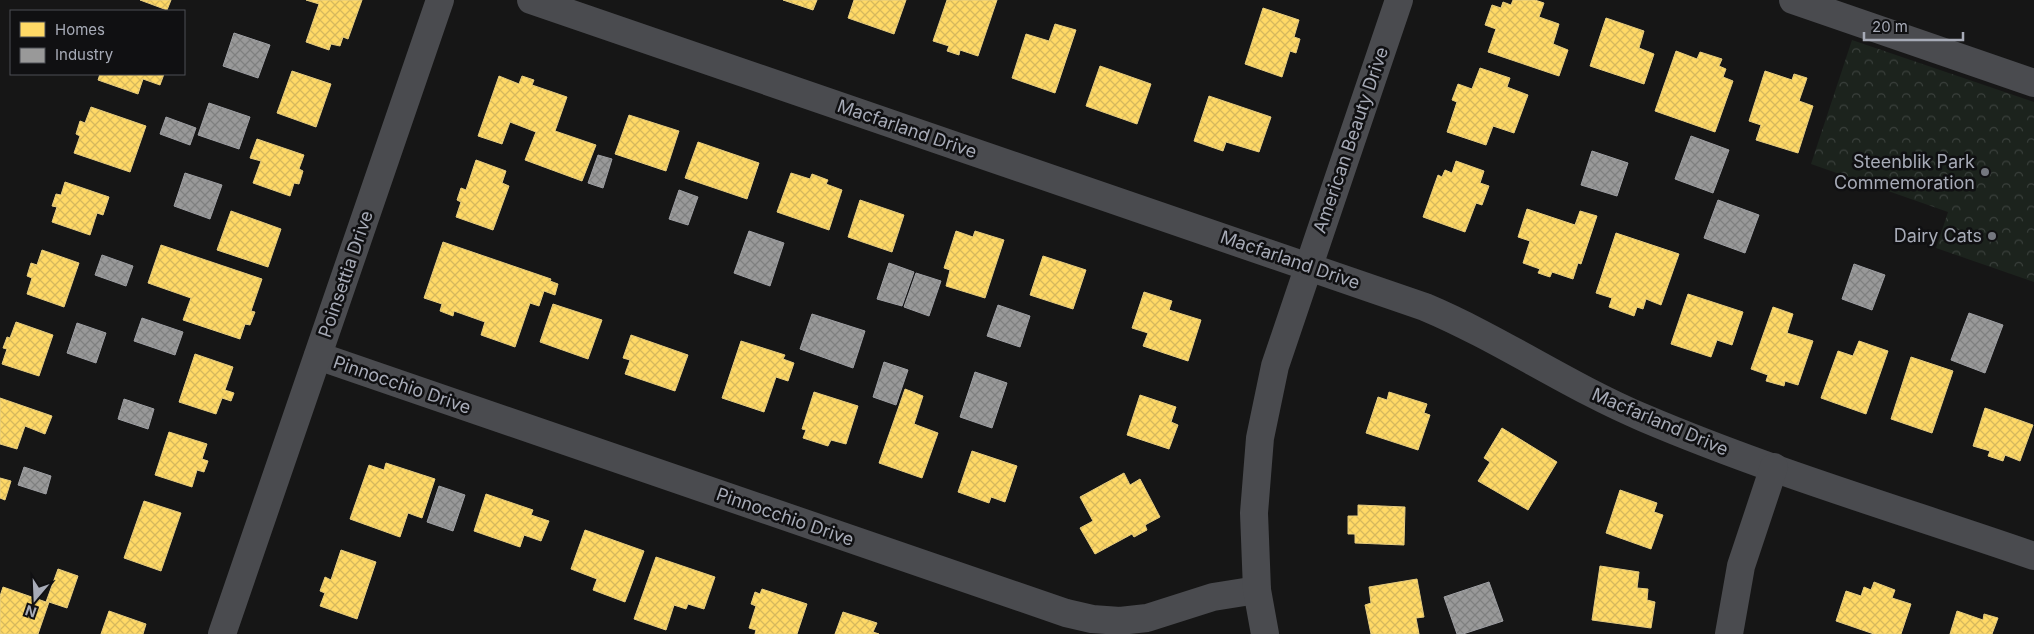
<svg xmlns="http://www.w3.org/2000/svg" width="2034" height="634" font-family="Inter,sans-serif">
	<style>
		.park { fill: url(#park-crowns) }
		.homes { fill: url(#homes-cross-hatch); stroke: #e5cb7e }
		.industry { fill: url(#industry-cross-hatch); stroke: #9d9ea2 }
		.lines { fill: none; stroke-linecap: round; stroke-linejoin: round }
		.street { stroke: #4a4b4f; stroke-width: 28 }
		.poi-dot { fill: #74777f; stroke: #101012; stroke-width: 2 }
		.labels { text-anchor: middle; stroke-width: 5; stroke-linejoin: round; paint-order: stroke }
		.street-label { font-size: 18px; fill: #a7abb7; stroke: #101012 }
		.poi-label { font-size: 18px; fill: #a7abb7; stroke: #101012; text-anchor: end }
	</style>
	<defs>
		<pattern id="park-crowns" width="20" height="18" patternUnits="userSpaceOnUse" patternTransform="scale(1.25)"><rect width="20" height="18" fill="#1c231d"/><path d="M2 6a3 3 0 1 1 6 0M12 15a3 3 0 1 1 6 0" fill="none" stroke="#3a403c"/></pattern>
		<pattern id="homes-cross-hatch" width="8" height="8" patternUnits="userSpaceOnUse" patternTransform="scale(1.25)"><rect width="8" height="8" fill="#ffd966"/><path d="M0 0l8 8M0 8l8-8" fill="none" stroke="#d6b85d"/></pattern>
		<pattern id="industry-cross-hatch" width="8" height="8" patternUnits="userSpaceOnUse" patternTransform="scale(1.25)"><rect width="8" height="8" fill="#999"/><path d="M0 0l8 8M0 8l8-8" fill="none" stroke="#7f8080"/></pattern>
	</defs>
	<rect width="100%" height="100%" fill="#161616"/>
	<path class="park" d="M1852 40 2034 102V282L1936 248 1948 212 1811 164Z"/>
	<g class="homes">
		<path d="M140 0H171L167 10Z"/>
		<path d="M306 0H362L348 39 343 37 340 46 331 44 329 50 306 42 319 4Z"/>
		<path d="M783 0H817L813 10Z"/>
		<path d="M854 0H906L894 34 848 18Z"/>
		<path d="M947 0H997L978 56 960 50 959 55 947 51 949 46 933 41Z"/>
		<path d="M1513 0H1535L1544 3 1539 17 1559 24 1553 44 1568 50 1559 76 1488 52 1496 29 1485 25 1492 5 1501 8 1503 2 1511 5Z"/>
		<path d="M1263 8 1299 20 1294 37 1300 39 1296 53 1290 51 1282 77 1245 64Z"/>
		<path d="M1606 18 1644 31 1639 48 1654 54 1644 84 1590 66Z"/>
		<path d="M1055 24 1076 30 1055 93 1012 78 1026 34 1049 41Z"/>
		<path d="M1676 51 1697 59 1700 52 1722 59 1719 66 1726 69 1723 77 1733 81 1715 132 1655 111Z"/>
		<path d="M1100 66 1151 84 1137 124 1086 106Z"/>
		<path d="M1480 68 1510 78 1507 87 1528 95 1514 133 1493 126 1486 145 1447 132 1457 102 1452 100 1458 84 1472 89Z"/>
		<path d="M292 71 331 84 316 127 277 113Z"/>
		<path d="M1765 71 1792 80 1794 74 1807 78 1799 101 1813 106 1798 153 1756 140 1761 125 1749 121Z"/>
		<path d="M100 74H164L160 85 143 79 138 94 98 80Z"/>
		<path d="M499 76 519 84 522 76 534 80 532 85 567 97 555 131 596 145 582 181 525 160 536 132 510 122 502 144 478 136Z"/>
		<path d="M1209 96 1271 117 1259 152 1226 142 1223 151 1194 141Z"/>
		<path d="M91 107 146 126 130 172 74 153 80 136 76 134 80 121 85 123Z"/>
		<path d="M629 115 679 131 666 171 615 154Z"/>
		<path d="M257 139 304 155 299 169 303 171 299 184 294 183 290 196 253 183 261 161 250 158Z"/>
		<path d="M698 142 759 163 747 199 685 178Z"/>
		<path d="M476 160 506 171 502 183 509 186 493 230 456 217 461 202 457 200 461 188 466 190Z"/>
		<path d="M1456 161 1484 171 1480 183 1489 186 1482 205 1476 203 1465 232 1423 217 1438 175 1442 177 1445 170 1452 173Z"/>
		<path d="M791 173 810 179 812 174 828 180 826 184 842 190 829 230 777 212Z"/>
		<path d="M65 182 109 197 103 215 97 213 90 235 52 222 57 207 52 206 56 194 61 195Z"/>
		<path d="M860 200 904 215 892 252 848 237Z"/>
		<path d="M1527 209 1575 225 1580 211 1597 216 1581 264 1578 263 1573 279 1552 272 1550 277 1538 273 1540 269 1523 263 1530 241 1518 237Z"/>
		<path d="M231 211 281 229 268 267 217 250Z"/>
		<path d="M956 231 973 237 975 231 1004 240 985 298 946 286 950 270 944 268Z"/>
		<path d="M1616 233 1679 254 1661 305 1646 299 1643 309 1637 307 1634 316 1609 307 1612 298 1596 293Z"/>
		<path d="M443 242 551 279 550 281 558 284 555 295 544 291 539 306 530 303 515 347 481 335 485 322 454 311 453 316 440 311 442 304 424 298Z"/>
		<path d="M161 245 262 279 251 311 255 312 250 325 245 324 240 339 183 320 191 298 148 283Z"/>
		<path d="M42 250 79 263 64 307 27 294 32 278 27 276 31 263 37 265Z"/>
		<path d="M1043 256 1086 270 1073 309 1030 295Z"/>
		<path d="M1144 292 1172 301 1169 310 1201 320 1188 361 1143 346 1148 333 1132 328Z"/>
		<path d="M1688 294 1743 312 1732 345 1717 340 1711 357 1671 344Z"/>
		<path d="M553 304 602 320 588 359 540 342Z"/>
		<path d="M1773 307 1793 314 1787 333 1813 341 1798 385 1785 381 1784 386 1766 381 1768 375 1751 369Z"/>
		<path d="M16 322 53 335 39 376 2 364 7 349 3 348 7 337 10 338Z"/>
		<path d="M631 335 688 355 675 391 625 374 630 360 623 358Z"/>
		<path d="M741 341 785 355 783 359 794 363 788 381 776 377 764 412 722 398Z"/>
		<path d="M1859 341 1888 351 1866 414 1821 398 1838 351 1853 356Z"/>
		<path d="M195 354 233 367 225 390 234 393 231 401 222 398 216 414 179 402Z"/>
		<path d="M1911 357 1953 371 1932 433 1891 419Z"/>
		<path d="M905 389 923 396 914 424 938 433 922 478 879 463Z"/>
		<path d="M814 392 858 406 846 444 831 440 828 446 803 438 806 430 802 429Z"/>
		<path d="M1389 392 1427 404 1424 413 1430 415 1418 450 1366 433 1378 397 1387 400Z"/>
		<path d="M1140 395 1176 407 1171 422 1178 425 1169 449 1127 435Z"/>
		<path d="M0 398 52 416 45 434 25 426 17 449 0 444Z"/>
		<path d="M1985 408 2033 425 2020 461 2005 455 2003 461 1988 456 1990 451 1973 446Z"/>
		<path d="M1502 428 1557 462 1528 510 1478 481 1490 462 1484 458Z"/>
		<path d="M169 432 207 444 202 459 208 461 204 472 197 470 192 487 155 475Z"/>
		<path d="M972 451 1017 466 1005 502 991 497 989 503 958 492Z"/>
		<path d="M386 463 435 479 422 518 408 513 400 537 350 519 369 465 384 470Z"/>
		<path d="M1124 473 1130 485 1140 479 1160 517 1145 525 1147 530 1134 537 1132 534 1095 554 1080 528 1093 521 1080 497Z"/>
		<path d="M0 478 11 481 5 500 0 498Z"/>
		<path d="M1620 490 1657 503 1654 512 1663 515 1651 549 1606 533Z"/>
		<path d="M486 494 533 510 531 515 549 521 541 541 524 535 520 547 474 531Z"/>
		<path d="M144 501 181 513 161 571 124 558Z"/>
		<path d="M1358 505 1405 507 1404 545 1355 543V534H1348V516H1358Z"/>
		<path d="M585 530 644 551 625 602 593 590 597 579 571 569Z"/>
		<path d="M341 550 376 562 357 619 320 606 325 593 320 591 325 577 331 580Z"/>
		<path d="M656 557 715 577 704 609 688 604 686 609 674 605 666 630 634 619Z"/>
		<path d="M1600 566 1639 572 1637 588 1648 589 1647 600 1655 602 1651 628 1592 620Z"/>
		<path d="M58 569 78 576 67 608 49 602 38 634H0V596L3 587 46 602Z"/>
		<path d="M1417 579 1424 617 1416 618 1419 634H1371L1365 605 1371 603 1369 587Z"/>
		<path d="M1874 582 1895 590 1892 598 1911 604 1901 634H1874L1836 621 1846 591 1861 596 1864 587 1871 590Z"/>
		<path d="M762 589 807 604 797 634H755L756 630 749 628 756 606 751 604 755 592 760 594Z"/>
		<path d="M109 611 146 624 143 634H101Z"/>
		<path d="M1957 611 1983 620 1984 614 1998 618 1992 634H1950Z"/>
		<path d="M843 612 877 623 873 632 879 634H835Z"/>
	</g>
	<g class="industry">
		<path d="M234 33 270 45 258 78 223 66Z"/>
		<path d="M209 103 250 117 239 149 198 135Z"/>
		<path d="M166 117 196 128 190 145 160 134Z"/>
		<path d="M1691 136 1729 150 1713 193 1675 179Z"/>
		<path d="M1592 151 1628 163 1617 196 1581 185Z"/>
		<path d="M598 155 612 159 603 188 588 183Z"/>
		<path d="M185 173 222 185 210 219 174 206Z"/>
		<path d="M679 190 698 197 688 225 669 219Z"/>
		<path d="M1718 200 1759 215 1745 253 1704 238Z"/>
		<path d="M749 231 784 243 770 286 734 273Z"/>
		<path d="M102 255 133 266 126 286 95 275Z"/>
		<path d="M889 263 914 272 902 306 877 299Z"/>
		<path d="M1854 264 1885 275 1872 310 1842 299Z"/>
		<path d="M916 273 941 281 929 316 904 307Z"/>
		<path d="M998 305 1030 316 1020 347 987 336Z"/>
		<path d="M1969 313 2003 325 1985 373 1951 360Z"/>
		<path d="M812 314 865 331 853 368 800 349Z"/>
		<path d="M142 318 183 332 175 355 134 341Z"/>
		<path d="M77 323 106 333 96 363 67 353Z"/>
		<path d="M884 362 908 370 896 405 873 397Z"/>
		<path d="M975 372 1007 383 992 428 960 417Z"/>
		<path d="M124 399 154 409 148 429 118 419Z"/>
		<path d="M24 467 51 476 46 494 18 485Z"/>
		<path d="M439 486 465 495 453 531 427 522Z"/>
		<path d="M1489 582 1503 621 1463 634H1457L1444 597Z"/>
	</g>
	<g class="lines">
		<g class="street">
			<path d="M531 0 1425 307C1501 339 1568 386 1644 418 1771 472 1904 511 2034 556"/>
			<path d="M1793 0 2034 83"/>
			<path d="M318 356 1066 613 1092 619 1120 621 1147 618 1213 597 1257 590"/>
			<path d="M222 634 440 0"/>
			<path d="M1265 634 1257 590 1254 513 1260 438 1275 366 1399 0"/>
			<path d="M1729 634 1741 566 1774 467"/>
		</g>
	</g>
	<g class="poi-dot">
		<circle cx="1985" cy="172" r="5"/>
		<circle cx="1992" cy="236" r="5"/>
	</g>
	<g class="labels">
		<g class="street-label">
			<text transform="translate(907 129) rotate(19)" y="6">Macfarland Drive</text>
			<text transform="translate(1351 140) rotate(-71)" y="6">American Beauty Drive</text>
			<text transform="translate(1290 260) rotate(19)" y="6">Macfarland Drive</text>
			<text transform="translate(346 274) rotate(-71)" y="6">Poinsettia Drive</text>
			<text transform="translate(402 385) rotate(19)" y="6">Pinnocchio Drive</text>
			<text transform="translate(1660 422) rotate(23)" y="6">Macfarland Drive</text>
			<text transform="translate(785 517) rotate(19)" y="6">Pinnocchio Drive</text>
		</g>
		<g class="poi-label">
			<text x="1975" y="168">Steenblik Park<tspan x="1975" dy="21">Commemoration</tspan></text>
			<text x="1982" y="242">Dairy Cats</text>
		</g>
	</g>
	<rect x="10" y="10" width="175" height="65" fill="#101012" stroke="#4c4e54"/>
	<rect x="20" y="22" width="25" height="15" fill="#ffd966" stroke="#4c4e54"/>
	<text x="55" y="35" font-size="15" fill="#a7abb7">Homes</text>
	<rect x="20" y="48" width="25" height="15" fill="#999999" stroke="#4c4e54"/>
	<text x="55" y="60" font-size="15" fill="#a7abb7">Industry</text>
	<g transform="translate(35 599) rotate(199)" stroke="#101012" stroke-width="4" paint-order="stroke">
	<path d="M0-4L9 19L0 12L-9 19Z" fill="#a7abb7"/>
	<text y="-8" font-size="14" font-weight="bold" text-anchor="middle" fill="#a7abb7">N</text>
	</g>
	<path d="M1864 32v8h99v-8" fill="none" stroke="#a7abb7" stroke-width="2.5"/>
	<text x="1872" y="32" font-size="15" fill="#a7abb7" stroke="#101012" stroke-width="4" paint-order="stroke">20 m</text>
</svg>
